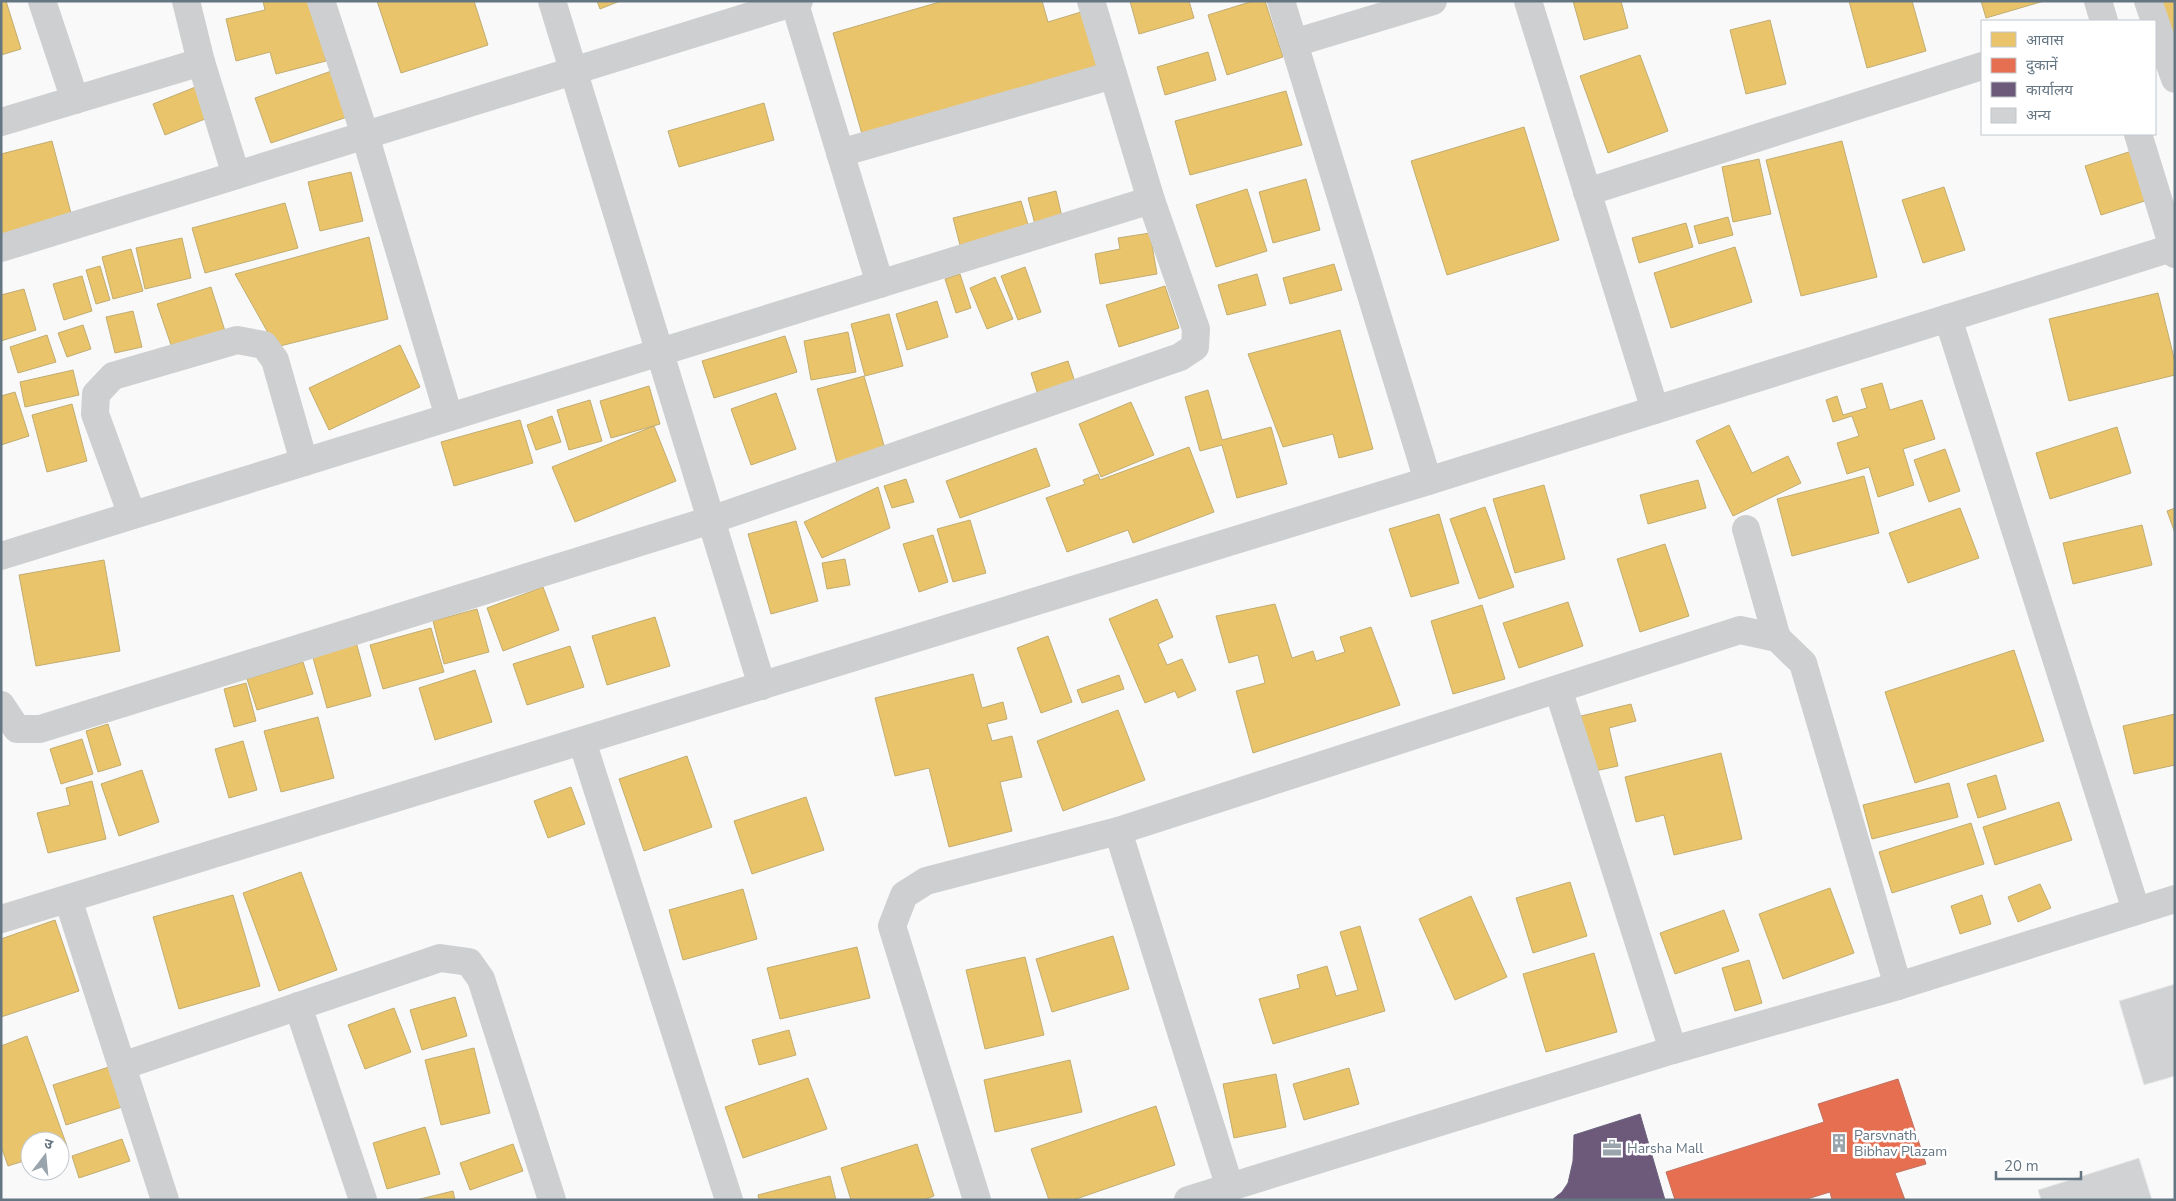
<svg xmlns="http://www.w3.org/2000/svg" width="2176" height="1201" font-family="'Nunito Sans','Noto Sans Devanagari',sans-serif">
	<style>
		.homes { fill: #e9c46a; stroke: #c1ad72 }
		.shops { fill: #e76f51; stroke: #c07160 }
		.offices { fill: #6d597a; stroke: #6b627d }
		.building { fill: #d0d2d3; stroke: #e8e8e8 }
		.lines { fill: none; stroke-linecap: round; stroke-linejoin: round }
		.minor { stroke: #cecfd0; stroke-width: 28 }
		.labels { text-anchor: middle; stroke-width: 5; stroke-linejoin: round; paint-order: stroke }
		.poi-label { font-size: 14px; fill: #657683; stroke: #fff; text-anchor: start }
	</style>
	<rect width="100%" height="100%" fill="#f9f9f9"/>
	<g class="homes">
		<path d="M1 1H6L21 49 1 55Z"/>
		<path d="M263 1H312L326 61 276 74 270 52 236 61 226 19 265 10Z"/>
		<path d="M377 1H474L488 45 401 73Z"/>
		<path d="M597 1H620L600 9Z"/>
		<path d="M943 1H1042L1048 22 1081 12 1097 66 862 134 833 33Z"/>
		<path d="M1130 1H1189L1194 18 1139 34Z"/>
		<path d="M1253 1H1265L1283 57 1227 75 1208 15Z"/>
		<path d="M1573 1H1621L1628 28 1584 40Z"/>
		<path d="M1849 1H1912L1926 51 1867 68Z"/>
		<path d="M1981 1H2044L1986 18Z"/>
		<path d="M2156 1H2175V50Z"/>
		<path d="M1770 20 1786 84 1746 94 1730 30Z"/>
		<path d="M1208 52 1216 80 1165 95 1157 67Z"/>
		<path d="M1640 55 1668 131 1608 153 1580 76Z"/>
		<path d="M340 68 356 114 271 143 255 98Z"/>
		<path d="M198 86 210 117 165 135 153 104Z"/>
		<path d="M1286 91 1302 145 1190 175 1175 121Z"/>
		<path d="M764 103 774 140 679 167 668 131Z"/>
		<path d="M1524 127 1559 240 1447 275 1411 161Z"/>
		<path d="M52 141 72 217 1 236V154Z"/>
		<path d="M1842 141 1877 277 1801 296 1766 160Z"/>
		<path d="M2138 149 2154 198 2101 215 2085 166Z"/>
		<path d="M1759 159 1771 214 1733 222 1722 167Z"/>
		<path d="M351 172 363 221 320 231 308 182Z"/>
		<path d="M1306 179 1320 230 1273 243 1259 192Z"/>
		<path d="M1944 187 1965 250 1923 263 1902 200Z"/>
		<path d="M1247 189 1267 251 1216 267 1196 205Z"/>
		<path d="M1056 191 1063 221 1036 228 1028 198Z"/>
		<path d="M1021 201 1029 228 960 245 953 218Z"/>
		<path d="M285 203 298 248 205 273 192 228Z"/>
		<path d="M1728 217 1733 235 1699 244 1694 226Z"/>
		<path d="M1686 223 1693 247 1639 263 1632 238Z"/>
		<path d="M1150 233 1157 274 1100 284 1095 254 1120 249 1118 238Z"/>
		<path d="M369 237 388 319 276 347 235 274Z"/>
		<path d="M182 238 191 278 145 289 136 248Z"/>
		<path d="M1735 247 1752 302 1671 328 1654 273Z"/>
		<path d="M131 249 143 291 113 299 102 257Z"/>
		<path d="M1334 264 1342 290 1290 304 1283 278Z"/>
		<path d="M100 266 110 300 96 304 86 270Z"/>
		<path d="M1025 267 1041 312 1018 320 1001 276Z"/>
		<path d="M960 274 971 308 956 313 945 279Z"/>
		<path d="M1257 274 1266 305 1227 315 1218 285Z"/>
		<path d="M82 276 92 311 64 320 53 284Z"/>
		<path d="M995 277 1013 319 987 329 970 288Z"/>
		<path d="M1165 286 1179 328 1119 347 1106 305Z"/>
		<path d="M211 287 225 331 171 345 157 304Z"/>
		<path d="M24 289 36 330 1 341V295Z"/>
		<path d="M2158 293 2175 362V375L2069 401 2049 319Z"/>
		<path d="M937 301 948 337 907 350 896 314Z"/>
		<path d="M133 311 142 347 115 353 106 317Z"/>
		<path d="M889 314 903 366 865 376 851 324Z"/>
		<path d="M83 325 91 349 67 357 58 333Z"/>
		<path d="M1340 330 1373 449 1339 458 1333 434 1283 447 1248 354Z"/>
		<path d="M848 332 856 372 811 380 804 341Z"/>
		<path d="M47 335 56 362 18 373 10 347Z"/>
		<path d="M785 336 797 372 714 398 702 361Z"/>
		<path d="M400 345 420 387 329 430 309 388Z"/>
		<path d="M1068 361 1077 388 1040 401 1031 373Z"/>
		<path d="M73 370 79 395 25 407 20 382Z"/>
		<path d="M864 376 885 449 837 463 817 389Z"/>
		<path d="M1882 383 1890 410 1922 400 1935 439 1903 449 1914 485 1878 497 1869 467 1847 474 1837 443 1859 436 1852 416 1833 422 1826 400 1837 396 1843 415 1867 408 1861 389Z"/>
		<path d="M649 386 660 424 611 438 600 401Z"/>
		<path d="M1208 390 1222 440 1271 427 1287 484 1237 498 1222 445 1200 451 1185 397Z"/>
		<path d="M15 392 29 436 1 445V396Z"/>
		<path d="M776 393 796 449 751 465 731 409Z"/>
		<path d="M590 400 602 441 569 450 557 410Z"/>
		<path d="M1131 402 1154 455 1101 477 1079 424Z"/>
		<path d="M72 404 87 461 47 472 32 415Z"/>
		<path d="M552 416 561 442 536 450 527 425Z"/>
		<path d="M520 420 533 463 454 486 441 442Z"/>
		<path d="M1729 425 1752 473 1788 456 1801 483 1733 516 1696 441Z"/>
		<path d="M654 426 676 481 575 522 552 467Z"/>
		<path d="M2117 427 2131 473 2050 499 2036 453Z"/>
		<path d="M1189 447 1214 512 1133 543 1128 530 1067 552 1046 498 1085 484 1083 480 1098 474 1100 480Z"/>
		<path d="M1036 448 1050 486 960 518 946 481Z"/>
		<path d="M1945 449 1960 491 1929 502 1914 460Z"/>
		<path d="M1864 476 1879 533 1792 556 1777 499Z"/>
		<path d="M906 479 914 502 892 508 884 486Z"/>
		<path d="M1698 480 1706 508 1648 524 1640 495Z"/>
		<path d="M1544 485 1565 559 1515 573 1493 499Z"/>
		<path d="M878 487 890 528 822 558 804 522Z"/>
		<path d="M1485 507 1514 587 1479 599 1450 519Z"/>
		<path d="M1960 508 1979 558 1908 583 1889 533Z"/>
		<path d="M2175 508V533L2167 511Z"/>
		<path d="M1439 514 1459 583 1411 597 1389 529Z"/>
		<path d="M970 520 986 573 953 582 937 529Z"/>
		<path d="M796 521 818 601 771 614 748 534Z"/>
		<path d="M2142 525 2152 565 2073 584 2063 543Z"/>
		<path d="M933 535 948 582 919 592 903 544Z"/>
		<path d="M1665 544 1689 616 1640 632 1617 559Z"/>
		<path d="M845 559 850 585 827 589 822 563Z"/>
		<path d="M104 560 120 651 36 666 19 575Z"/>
		<path d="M543 587 559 630 503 651 487 608Z"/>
		<path d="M1157 599 1173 637 1158 644 1167 665 1182 659 1196 690 1178 698 1175 691 1145 703 1109 619Z"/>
		<path d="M1568 602 1583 646 1519 668 1503 623Z"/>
		<path d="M1275 604 1292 658 1313 651 1316 661 1345 652 1340 637 1371 627 1400 705 1253 753 1236 691 1265 683 1258 655 1229 663 1216 616Z"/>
		<path d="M1482 605 1505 679 1453 694 1431 621Z"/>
		<path d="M477 609 489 652 444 664 433 621Z"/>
		<path d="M655 617 670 666 607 685 592 636Z"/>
		<path d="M431 628 444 672 383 689 370 645Z"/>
		<path d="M1048 636 1072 702 1041 713 1017 648Z"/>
		<path d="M356 642 371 696 327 708 312 654Z"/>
		<path d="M570 646 584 687 527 705 513 664Z"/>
		<path d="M2014 650 2044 741 1915 783 1885 692Z"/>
		<path d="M303 662 313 694 257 710 247 679Z"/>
		<path d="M475 670 492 722 435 740 419 688Z"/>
		<path d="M973 674 982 708 1003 702 1007 719 987 724 992 741 1012 736 1022 777 1000 782 1012 831 949 847 929 768 895 776 875 698Z"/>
		<path d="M1119 675 1124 689 1082 703 1077 690Z"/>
		<path d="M246 683 256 721 234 727 224 689Z"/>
		<path d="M1631 704 1636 721 1609 728 1618 766 1595 771 1581 716Z"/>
		<path d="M1118 710 1145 780 1063 811 1037 741Z"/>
		<path d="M2175 714V765L2134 774 2123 726Z"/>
		<path d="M318 717 334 778 281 792 264 731Z"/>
		<path d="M108 724 121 765 98 772 86 731Z"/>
		<path d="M82 739 93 774 61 784 50 749Z"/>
		<path d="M243 741 257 790 229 798 215 749Z"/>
		<path d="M1721 753 1742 839 1674 855 1664 815 1636 822 1625 777Z"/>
		<path d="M687 756 712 827 644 851 619 779Z"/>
		<path d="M142 770 159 822 119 836 101 784Z"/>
		<path d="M1996 775 2006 809 1978 818 1967 784Z"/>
		<path d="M92 781 106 839 48 853 37 813 70 805 66 788Z"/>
		<path d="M1949 783 1958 817 1872 839 1863 805Z"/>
		<path d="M571 787 585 824 548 838 534 801Z"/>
		<path d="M806 797 824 850 752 874 734 821Z"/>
		<path d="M2059 802 2072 840 1995 865 1983 827Z"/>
		<path d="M1971 823 1984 864 1892 893 1879 852Z"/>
		<path d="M301 872 337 970 279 991 243 893Z"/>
		<path d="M1570 882 1587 936 1533 953 1516 898Z"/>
		<path d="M2040 884 2051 908 2018 922 2008 897Z"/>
		<path d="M1830 888 1854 953 1783 979 1759 914Z"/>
		<path d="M743 889 757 939 683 960 669 910Z"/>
		<path d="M233 895 260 986 179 1009 153 917Z"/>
		<path d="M1982 895 1991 924 1960 934 1951 906Z"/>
		<path d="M1471 896 1507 977 1455 1000 1419 919Z"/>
		<path d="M1724 910 1739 951 1675 974 1660 933Z"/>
		<path d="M55 920 79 991 1 1017V939Z"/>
		<path d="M1360 926 1385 1011 1273 1044 1259 999 1300 988 1297 975 1327 966 1336 996 1358 990 1340 932Z"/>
		<path d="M1113 936 1129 989 1052 1012 1036 959Z"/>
		<path d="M857 947 870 998 780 1019 767 968Z"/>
		<path d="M1594 953 1617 1032 1546 1052 1523 974Z"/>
		<path d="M1025 957 1044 1035 985 1049 966 970Z"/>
		<path d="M1749 960 1762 1003 1735 1011 1722 968Z"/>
		<path d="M455 997 467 1036 422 1050 410 1010Z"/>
		<path d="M394 1008 411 1052 365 1069 348 1025Z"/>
		<path d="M789 1030 796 1055 759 1065 752 1040Z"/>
		<path d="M27 1036 67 1146 60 1148V1141H30V1159L8 1166 1 1146V1046Z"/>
		<path d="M474 1048 490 1113 441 1125 425 1060Z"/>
		<path d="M1070 1060 1082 1112 995 1132 984 1080Z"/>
		<path d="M109 1067 122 1107 66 1125 53 1085Z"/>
		<path d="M1349 1068 1359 1104 1304 1120 1293 1084Z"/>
		<path d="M1276 1074 1286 1127 1234 1138 1223 1084Z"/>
		<path d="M808 1078 827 1129 743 1158 725 1107Z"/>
		<path d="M1156 1106 1175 1165 1073 1200H1049L1031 1149Z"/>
		<path d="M425 1127 440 1174 387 1189 373 1143Z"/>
		<path d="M122 1139 130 1161 79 1178 72 1156Z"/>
		<path d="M513 1144 523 1171 470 1190 460 1163Z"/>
		<path d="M917 1144 934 1196 923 1200H851L841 1168Z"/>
		<path d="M830 1176 836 1200H759L758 1195Z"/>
		<path d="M453 1191 455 1200H416Z"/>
	</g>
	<path class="shops" d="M1898 1079 1926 1164 1895 1173 1905 1200H1832L1830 1192 1804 1200H1675L1666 1172 1824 1122 1818 1104Z"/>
	<path class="offices" d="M1640 1114 1665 1200H1552L1562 1192 1568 1183 1573 1161 1574 1135Z"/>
	<g class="building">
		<path d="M2175 984V1076L2144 1085 2119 1001Z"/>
		<path d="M2139 1158 2152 1200H2041L2038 1190Z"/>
	</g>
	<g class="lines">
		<g class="minor">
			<path d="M42 1 75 100"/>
			<path d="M186 1 201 62 236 175"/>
			<path d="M321 1 365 135 449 417"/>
			<path d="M552 1 762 686"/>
			<path d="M794 1 880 284"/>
			<path d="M1281 1 1428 481"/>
			<path d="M1528 1 1655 410"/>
			<path d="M2098 1 2104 21"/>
			<path d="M2148 1 2175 79"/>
			<path d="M1294 43 1433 1"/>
			<path d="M1 122 201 62"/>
			<path d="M2138 134 2175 254"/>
			<path d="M840 153 1113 75"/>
			<path d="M1587 192 1982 66"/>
			<path d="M1 248 799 1"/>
			<path d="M1948 318 2136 910"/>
			<path d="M132 515 95 414 96 394 113 376 237 340 264 345 275 360 304 462"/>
			<path d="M1746 529 1777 638"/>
			<path d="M1 556 1151 200"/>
			<path d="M1558 689 1673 1050"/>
			<path d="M1 705 17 729H40L711 520 1180 357 1195 347 1196 329 1151 200 1091 1"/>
			<path d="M582 741 729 1200"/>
			<path d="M1118 831 1230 1188"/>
			<path d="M68 899 165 1200"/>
			<path d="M1 919 1428 481 2175 247"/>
			<path d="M298 1006 363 1200"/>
			<path d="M122 1066 440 958 469 962 481 979 552 1200"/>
			<path d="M977 1200 892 926 904 895 926 881 1118 831 1740 630 1777 638 1803 663 1898 986"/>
			<path d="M1188 1200 1673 1050 1898 986 2175 899"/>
		</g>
	</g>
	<defs>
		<g id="building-bare" transform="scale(1.5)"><path d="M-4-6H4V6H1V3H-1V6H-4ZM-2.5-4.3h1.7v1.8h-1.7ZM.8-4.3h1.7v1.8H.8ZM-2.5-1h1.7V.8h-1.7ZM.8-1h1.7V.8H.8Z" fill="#99a4ac" stroke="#fff" stroke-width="2.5" paint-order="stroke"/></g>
		<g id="office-bare" transform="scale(1.5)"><path d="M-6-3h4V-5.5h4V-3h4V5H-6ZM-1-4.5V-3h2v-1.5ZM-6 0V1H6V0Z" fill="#99a4ac" stroke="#fff" stroke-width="2.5" paint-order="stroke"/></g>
	</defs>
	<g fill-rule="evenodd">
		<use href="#building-bare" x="1839" y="1143"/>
		<use href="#office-bare" x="1612" y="1148"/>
	</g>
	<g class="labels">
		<g class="poi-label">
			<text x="1854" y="1140">Parsvnath<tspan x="1854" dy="16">Bibhav Plazam</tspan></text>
			<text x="1627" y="1153">Harsha Mall</text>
		</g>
	</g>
	<rect width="2176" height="1201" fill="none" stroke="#657683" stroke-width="5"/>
	<rect x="1981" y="20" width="175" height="115" fill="#ffffff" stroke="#c1c8cd"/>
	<rect x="1991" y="32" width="25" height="15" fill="#e9c46a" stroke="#c1c8cd"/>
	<text x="2026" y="45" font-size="15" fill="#657683">आवास</text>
	<rect x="1991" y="58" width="25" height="15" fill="#e76f51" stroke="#c1c8cd"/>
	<text x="2026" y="70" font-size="15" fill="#657683">दुकानें</text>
	<rect x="1991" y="82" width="25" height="15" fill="#6d597a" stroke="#c1c8cd"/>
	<text x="2026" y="95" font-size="15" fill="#657683">कार्यालय</text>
	<rect x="1991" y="108" width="25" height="15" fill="#d0d2d3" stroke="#c1c8cd"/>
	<text x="2026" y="120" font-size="15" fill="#657683">अन्य</text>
	<g transform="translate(45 1156) rotate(16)"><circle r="24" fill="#ffffff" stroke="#c1c8cd"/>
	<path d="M0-4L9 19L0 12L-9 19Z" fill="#99a4ac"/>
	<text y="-8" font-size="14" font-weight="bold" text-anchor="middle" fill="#657683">उ</text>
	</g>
	<path d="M1996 1171v8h85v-8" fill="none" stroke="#657683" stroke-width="2.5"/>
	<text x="2004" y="1171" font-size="15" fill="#657683" stroke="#ffffff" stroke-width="4" paint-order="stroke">20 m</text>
</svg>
